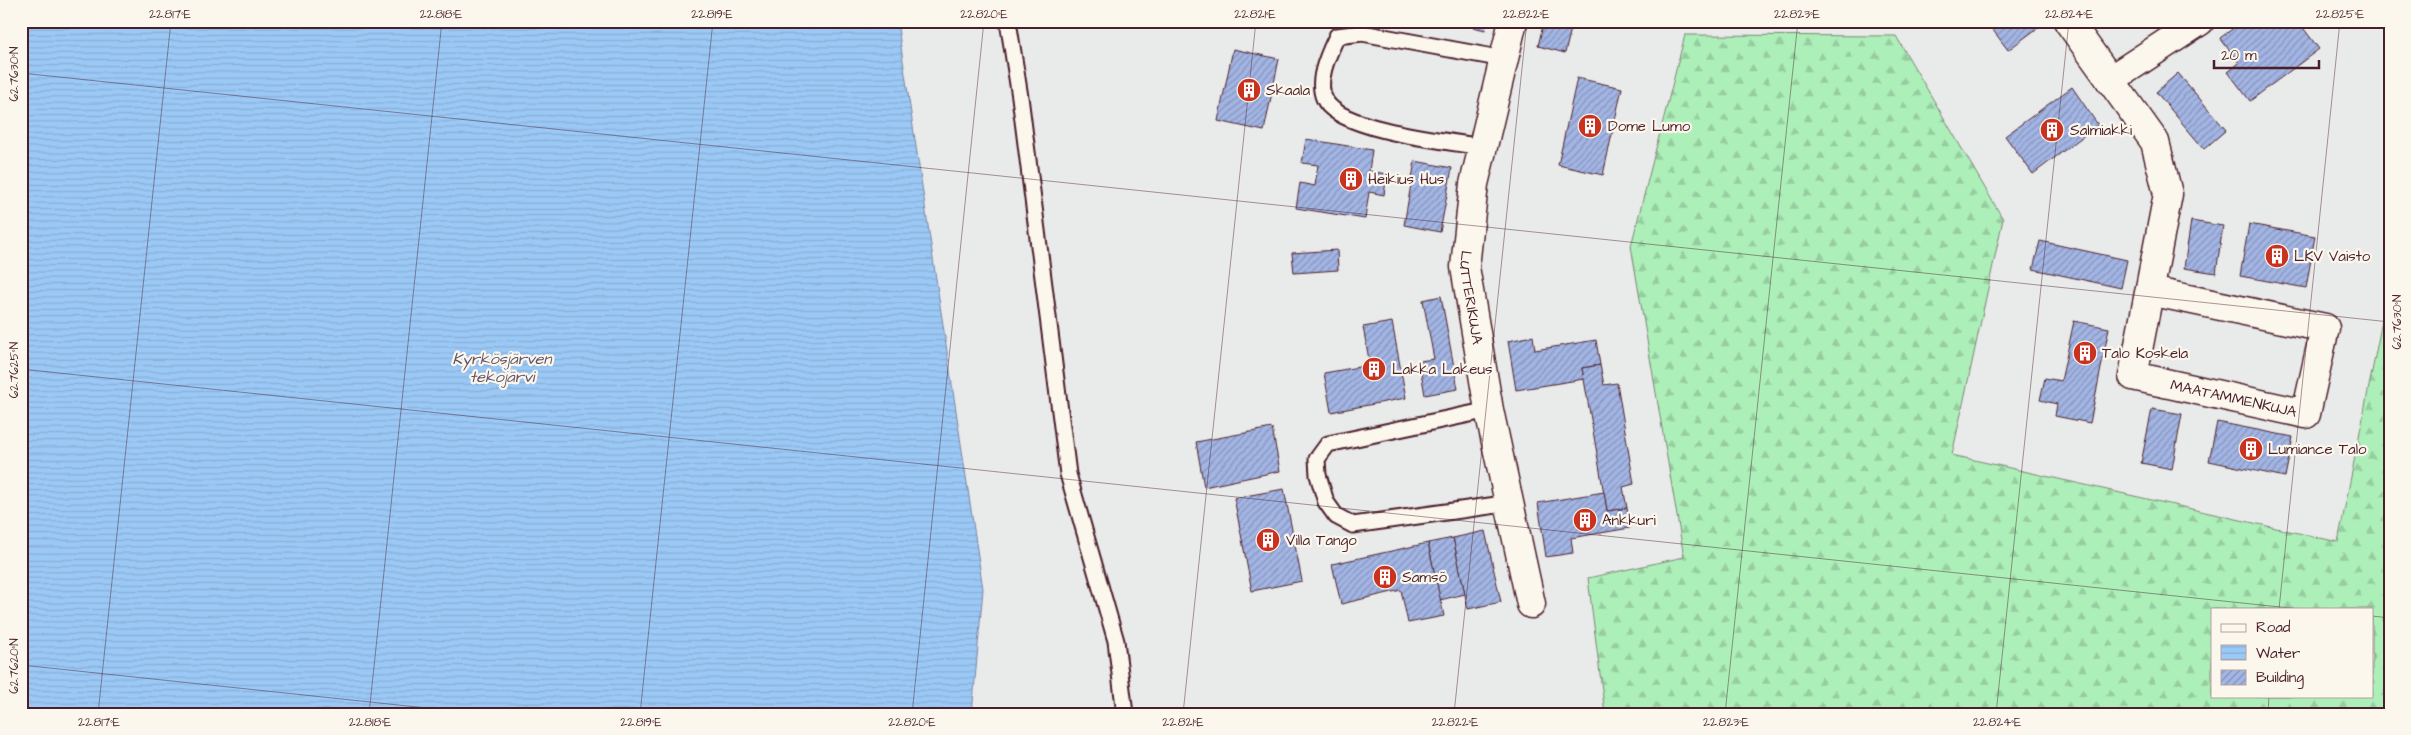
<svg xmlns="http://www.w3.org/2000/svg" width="2411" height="735" font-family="'Architects Daughter',sans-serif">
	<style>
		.forest { fill: url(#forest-firs); stroke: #7b8772; fill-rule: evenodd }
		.water { fill: url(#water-rules); stroke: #7b85a5 }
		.building { fill: url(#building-hatch); stroke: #4a1f2b }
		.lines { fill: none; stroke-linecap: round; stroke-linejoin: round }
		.service-casing { stroke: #4a1f2b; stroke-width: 19 }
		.minor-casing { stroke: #4a1f2b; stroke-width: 31 }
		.service { stroke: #fbf7ec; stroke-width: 15 }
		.minor { stroke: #fbf7ec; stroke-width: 28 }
		.ticks { fill: none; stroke: #4a1f2b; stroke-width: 1; stroke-opacity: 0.45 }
		.labels { text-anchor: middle; stroke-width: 4.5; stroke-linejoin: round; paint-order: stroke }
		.poi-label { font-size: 15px; fill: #4a1f2b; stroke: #fbf7ec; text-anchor: start }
		.street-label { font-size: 15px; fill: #4a1f2b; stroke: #fbf7ec }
		.water-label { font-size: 16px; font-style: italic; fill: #625268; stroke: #fbf7ec }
		.neatline { fill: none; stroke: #4a1f2b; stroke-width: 2 }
		.ticks-label { font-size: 12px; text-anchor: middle; fill: #4a1f2b }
	</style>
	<defs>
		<pattern id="forest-firs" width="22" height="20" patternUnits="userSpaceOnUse" patternTransform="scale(1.25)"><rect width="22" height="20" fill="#acefb9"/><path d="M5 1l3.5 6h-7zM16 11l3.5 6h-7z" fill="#96cc9f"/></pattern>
		<pattern id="water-rules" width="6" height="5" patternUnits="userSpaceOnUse" patternTransform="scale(1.25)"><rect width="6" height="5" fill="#9bc9f6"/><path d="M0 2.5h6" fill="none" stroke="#87acd3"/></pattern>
		<pattern id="building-hatch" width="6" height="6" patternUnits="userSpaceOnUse" patternTransform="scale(1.25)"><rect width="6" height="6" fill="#a2b5e4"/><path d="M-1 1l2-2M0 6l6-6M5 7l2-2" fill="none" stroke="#8693b9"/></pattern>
	</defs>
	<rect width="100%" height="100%" fill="#e9eaea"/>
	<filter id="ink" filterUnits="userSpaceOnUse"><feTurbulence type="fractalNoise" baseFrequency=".02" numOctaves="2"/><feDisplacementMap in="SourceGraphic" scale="10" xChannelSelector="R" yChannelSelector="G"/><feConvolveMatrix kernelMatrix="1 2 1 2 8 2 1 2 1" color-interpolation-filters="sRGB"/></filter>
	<g filter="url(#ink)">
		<path class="forest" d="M1685 35 1896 36 2003 219 1952 455 2338 542 2390 281V714H1605L1588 578 1684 557 1631 246ZM2212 609H2372V696H2212Z"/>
		<path class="water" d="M21 21H897L983 589 972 714H21Z"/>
		<g class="building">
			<path d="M1449 21H1487L1485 30Z"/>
			<path d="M1544 21H1573L1565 53 1538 46Z"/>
			<path d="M1986 21H2034L2039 27 2008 50Z"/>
			<path d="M2243 21H2298L2319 49 2250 101 2228 72 2239 63 2220 38Z"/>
			<path d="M1233 49 1279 59 1264 131 1218 121Z"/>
			<path d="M2178 73 2226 130 2204 149 2156 92Z"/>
			<path d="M1577 78 1622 88 1603 175 1558 165Z"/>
			<path d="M2072 87 2098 125 2033 174 2005 136Z"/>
			<path d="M1306 139 1372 150 1369 171 1387 174 1384 195 1369 192 1365 219 1296 208 1300 183 1315 186 1318 165 1302 163Z"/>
			<path d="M1415 161 1452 168 1440 232 1404 225Z"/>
			<path d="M2191 221 2223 226 2216 273 2184 268Z"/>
			<path d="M2249 224 2315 236 2306 288 2240 276Z"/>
			<path d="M2040 241 2127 260 2121 288 2033 269Z"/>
			<path d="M1337 250 1338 270 1294 273 1292 253Z"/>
			<path d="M1441 296 1458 389 1425 395 1419 361 1434 359 1423 300Z"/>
			<path d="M2074 321 2109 328 2090 423 2055 416 2057 404 2040 400 2045 378 2061 381Z"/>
			<path d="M1392 322 1406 398 1331 412 1324 373 1370 365 1363 327Z"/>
			<path d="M1533 336 1535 350 1596 340 1600 365 1582 368 1584 379 1516 390 1508 341Z"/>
			<path d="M1600 365 1604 385 1617 383 1634 484 1623 487 1627 508 1607 511 1582 368Z"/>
			<path d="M2152 409 2182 414 2172 469 2141 463Z"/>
			<path d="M2217 422 2293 437 2285 477 2209 461Z"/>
			<path d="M1272 428 1280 471 1204 487 1196 442Z"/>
			<path d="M1284 489 1302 581 1252 591 1234 498Z"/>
			<path d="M1604 492 1607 511 1627 508 1630 528 1571 538 1573 553 1546 557 1538 503Z"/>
			<path d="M1485 531 1501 602 1468 609 1453 538Z"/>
			<path d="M1453 538 1465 594 1440 600 1428 543Z"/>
			<path d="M1428 543 1444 616 1408 623 1401 590 1341 604 1332 564Z"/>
		</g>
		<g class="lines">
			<g class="service-casing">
				<g id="service">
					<path d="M1008 21 1020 97 1068 474 1116 641 1125 714"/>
					<path d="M1483 147C1447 141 1345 131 1326 102 1314 83 1329 53 1337 36L1362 33 1504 59"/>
					<path d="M1489 410 1328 444 1317 459 1318 475 1326 502 1336 516 1353 525 1511 503"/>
				</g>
			</g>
			<g class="minor-casing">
				<g id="minor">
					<path id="s1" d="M1513 21 1474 184 1465 267 1489 410 1531 604"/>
					<path id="s2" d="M2068 21 2155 142 2168 194 2133 376 2306 414 2325 328 2150 291"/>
					<path d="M2110 80 2200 21"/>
				</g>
			</g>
			<use href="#service" class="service"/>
			<use href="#minor" class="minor"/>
		</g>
	</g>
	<path class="ticks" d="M2340 21 2390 27M21 73 2390 322M21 369 2299 609M2279 609 2340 21M2372 616 2390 618M21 665 483 714M98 714 171 21M369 714 442 21M640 714 713 21M912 714 984 21M1183 714 1256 21M1454 714 1527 21M1725 714 1798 21M1996 714 2069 21M2268 714 2269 696"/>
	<defs>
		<g id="building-disc" transform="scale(1.25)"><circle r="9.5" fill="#c8321e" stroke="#fbf7ec"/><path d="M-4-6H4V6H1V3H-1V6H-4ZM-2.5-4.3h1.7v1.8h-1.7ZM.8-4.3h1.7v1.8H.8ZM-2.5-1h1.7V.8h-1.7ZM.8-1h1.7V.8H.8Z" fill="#fff"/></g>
	</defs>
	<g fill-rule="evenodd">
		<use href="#building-disc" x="1249" y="90"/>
		<use href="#building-disc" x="1590" y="126"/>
		<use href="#building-disc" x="2052" y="130"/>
		<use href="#building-disc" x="1351" y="179"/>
		<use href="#building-disc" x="2277" y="256"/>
		<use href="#building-disc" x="2085" y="353"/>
		<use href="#building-disc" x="1374" y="369"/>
		<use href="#building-disc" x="2251" y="449"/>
		<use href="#building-disc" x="1585" y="520"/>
		<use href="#building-disc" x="1268" y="540"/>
		<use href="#building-disc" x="1385" y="577"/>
	</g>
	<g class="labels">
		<g class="poi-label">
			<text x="1266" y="95">Skaala</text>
			<text x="1608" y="131">Dome Lumo</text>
			<text x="2070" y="135">Salmiakki</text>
			<text x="1368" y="184">Heikius Hus</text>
			<text x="2294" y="261">LKV Vaisto</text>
			<text x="2102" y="358">Talo Koskela</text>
			<text x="1392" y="374">Lakka Lakeus</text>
			<text x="2268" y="454">Lumiance Talo</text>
			<text x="1602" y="525">Ankkuri</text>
			<text x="1286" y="545">Villa Tango</text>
			<text x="1402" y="582">Samsö</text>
		</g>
		<g class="street-label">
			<text dy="5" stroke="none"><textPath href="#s1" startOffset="282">LUTTERIKUJA</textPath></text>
			<text dy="5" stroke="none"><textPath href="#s2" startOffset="491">MAATAMMENKUJA</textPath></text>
		</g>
		<g class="water-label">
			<text x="502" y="364">Kyrkösjärven<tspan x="502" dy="18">tekojärvi</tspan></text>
		</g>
	</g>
	<rect width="2411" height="735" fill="none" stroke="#fbf7ec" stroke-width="55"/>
	<rect x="2211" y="608" width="162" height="90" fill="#fbf7ec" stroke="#b4a19f"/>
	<rect x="2221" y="624" width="25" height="8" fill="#fbf7ec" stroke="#b4a19f"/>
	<text x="2256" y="632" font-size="15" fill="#4a1f2b">Road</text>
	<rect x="2221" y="645" width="25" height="15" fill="url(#water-rules)" stroke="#b4a19f"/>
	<text x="2256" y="658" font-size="15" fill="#4a1f2b">Water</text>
	<rect x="2221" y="670" width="25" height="15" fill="url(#building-hatch)" stroke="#b4a19f"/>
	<text x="2256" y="682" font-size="15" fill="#4a1f2b">Building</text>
	<path d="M2214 60v8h105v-8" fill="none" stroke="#4a1f2b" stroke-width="2.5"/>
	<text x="2221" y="60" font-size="15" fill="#4a1f2b" stroke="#fbf7ec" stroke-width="4" paint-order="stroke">20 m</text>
	<rect x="28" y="28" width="2356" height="680" class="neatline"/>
	<g class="ticks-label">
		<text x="170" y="18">22.817°E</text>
		<text x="441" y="18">22.818°E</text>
		<text x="712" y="18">22.819°E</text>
		<text x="984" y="18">22.820°E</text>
		<text x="1255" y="18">22.821°E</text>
		<text x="1526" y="18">22.822°E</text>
		<text x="1797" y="18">22.823°E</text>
		<text x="2069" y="18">22.824°E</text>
		<text x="2340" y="18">22.825°E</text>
		<text transform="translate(14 74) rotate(-90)" y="4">62.7630°N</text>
		<text transform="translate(2397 322) rotate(-90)" y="4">62.7630°N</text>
		<text transform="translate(14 370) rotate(-90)" y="4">62.7625°N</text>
		<text transform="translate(14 666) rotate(-90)" y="4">62.7620°N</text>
		<text x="99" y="726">22.817°E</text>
		<text x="370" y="726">22.818°E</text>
		<text x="641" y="726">22.819°E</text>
		<text x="912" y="726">22.820°E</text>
		<text x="1183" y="726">22.821°E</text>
		<text x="1455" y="726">22.822°E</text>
		<text x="1726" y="726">22.823°E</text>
		<text x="1997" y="726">22.824°E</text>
	</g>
</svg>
